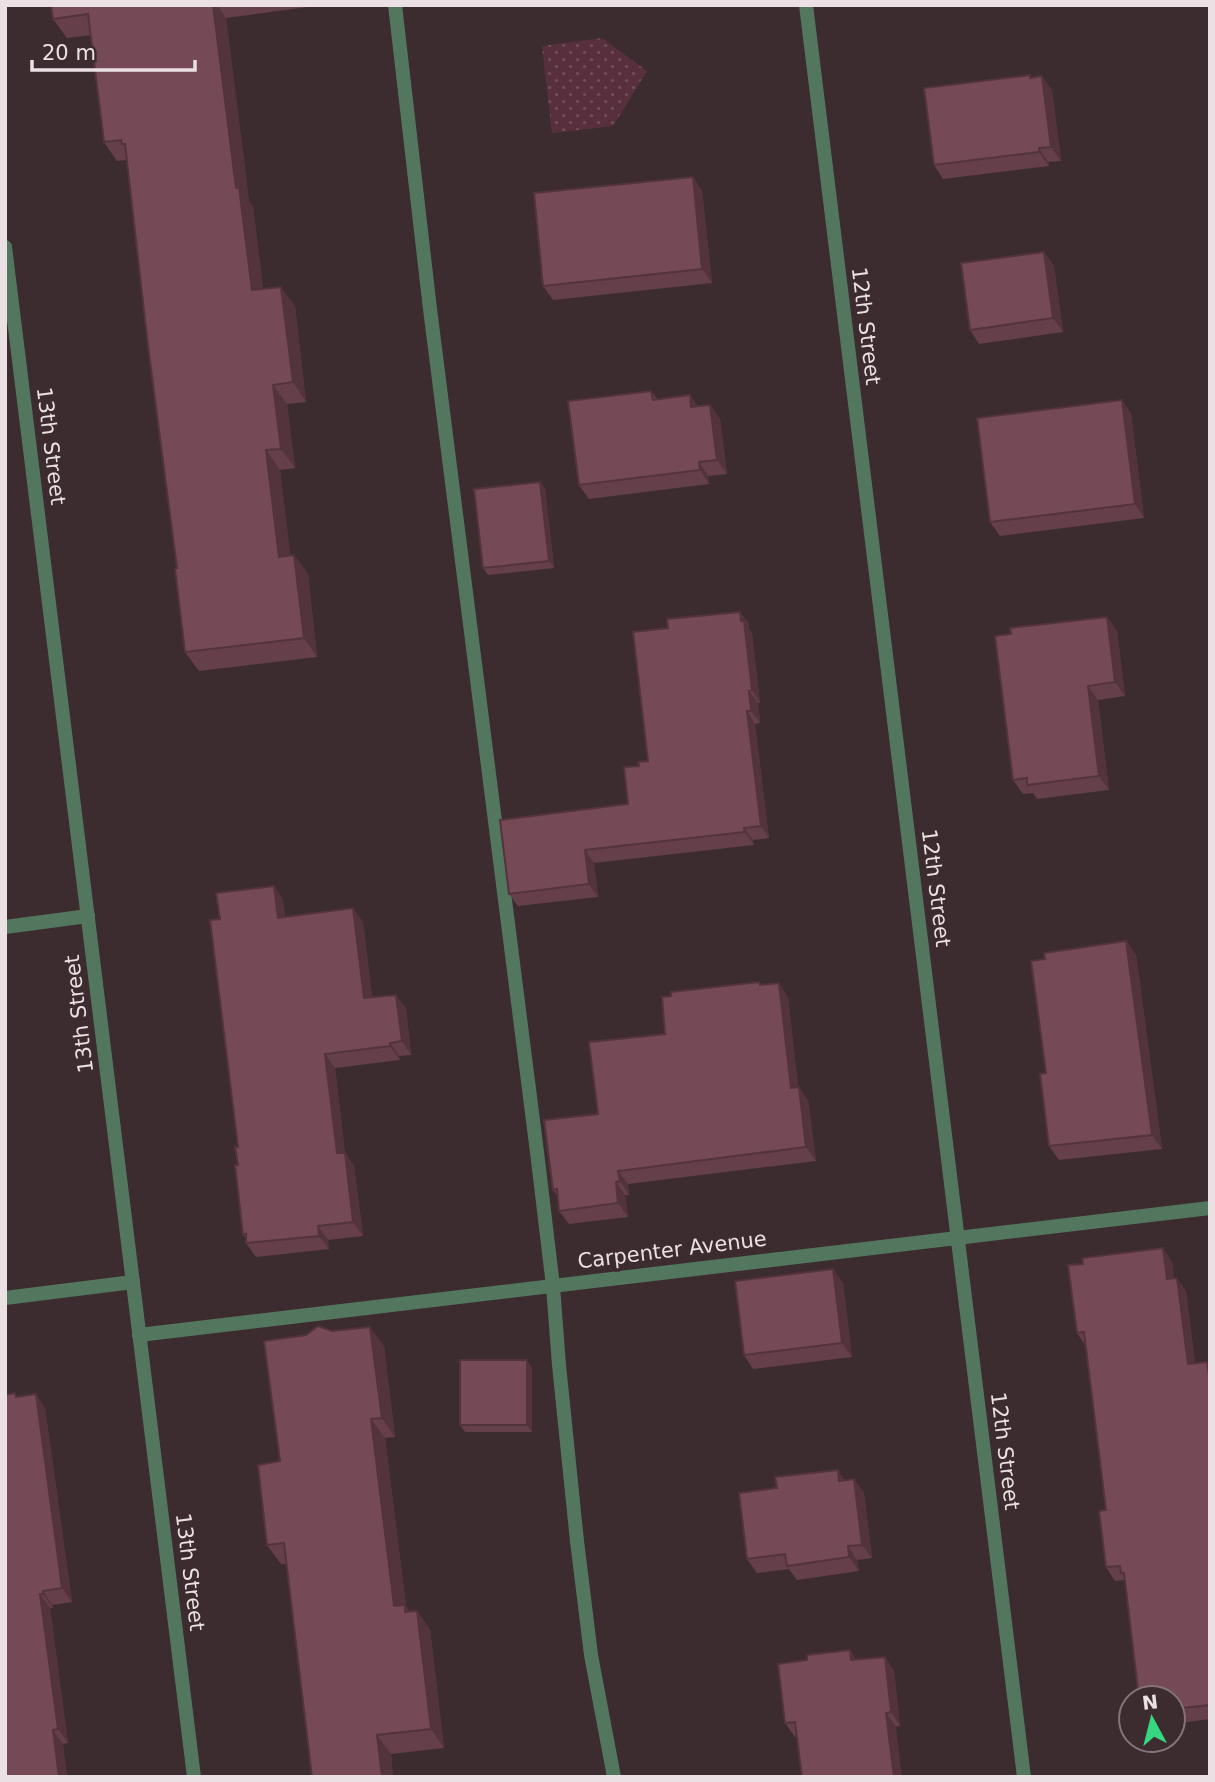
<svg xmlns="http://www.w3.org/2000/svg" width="1215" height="1782" font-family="'DejaVu Sans',sans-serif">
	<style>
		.park { fill: url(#park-dots) }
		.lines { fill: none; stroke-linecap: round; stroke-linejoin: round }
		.lane { stroke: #53775e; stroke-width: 14 }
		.street { stroke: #53775e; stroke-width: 14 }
		.wall { fill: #653f4a }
		.shaded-wall { fill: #53333c }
		.building { fill: #764956; stroke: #53333c; stroke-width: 2 }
		.labels { text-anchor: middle; stroke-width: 7; stroke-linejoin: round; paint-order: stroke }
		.street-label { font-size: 21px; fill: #ebe0e3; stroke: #3c2c30 }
	</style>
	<defs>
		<pattern id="park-dots" width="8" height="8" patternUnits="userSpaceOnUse" patternTransform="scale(1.75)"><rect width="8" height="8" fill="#58303d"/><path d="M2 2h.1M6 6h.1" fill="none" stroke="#704e59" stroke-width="1.8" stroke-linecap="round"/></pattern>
	</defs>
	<rect width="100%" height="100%" fill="#3c2c30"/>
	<path class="park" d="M602 38 647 71 613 126 552 133 542 46Z"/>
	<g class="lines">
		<g class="lane">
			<path d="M395 5 430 309 537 1152 553 1286 559 1365 577 1541 591 1655 614 1777"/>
			<path d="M5 927 88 916"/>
		</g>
		<g class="street">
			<path d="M806 5 1024 1777"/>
			<path d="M5 247 194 1777"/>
			<path d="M5 1298 133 1282"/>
			<path d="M139 1335 1210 1208"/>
		</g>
	</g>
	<g class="wall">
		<path d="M51 5H322L226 18 249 201 253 207 263 289 295 306 306 402 287 404 295 468 280 470 290 555H294L308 574 317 657 199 671 185 652 177 568 127 160 117 161 104 142 91 35 67 38 53 19Z"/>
		<path d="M1031 78 1052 90 1061 161 1048 162 1049 166 943 179 934 165Z"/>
		<path d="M693 177 702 191 712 283 553 300 543 286Z"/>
		<path d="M1044 252 1054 266 1063 332 979 344 970 330Z"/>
		<path d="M651 391 657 399 697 406 710 405 720 419 727 474 708 476 709 484 589 499 579 485Z"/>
		<path d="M1122 400 1131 414 1144 518 1000 536 990 522Z"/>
		<path d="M540 482 545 489 554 568 488 575 483 568Z"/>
		<path d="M740 612 749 624V628L752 633 760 703H758L760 723 755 724 769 838 753 840 754 845 594 863 598 897 518 906 509 894 628 804 639 766 648 761 668 628Z"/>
		<path d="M1107 617 1117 631 1125 696 1098 700 1109 790 1037 799 1033 793 1023 794 1013 780 1011 634Z"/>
		<path d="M274 886 283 900 285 917 363 922 372 997 406 1008 411 1055 399 1056 400 1060 335 1068 345 1153 354 1166 363 1236 328 1240 329 1249 256 1257 246 1243V1239L243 1235 238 1165V1147L220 919Z"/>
		<path d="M1126 941 1136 955 1162 1149 1059 1160 1049 1146 1045 959Z"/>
		<path d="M761 985 788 997 798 1087 808 1100 816 1161 628 1184 629 1195H625L628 1217 569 1224 559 1211 558 1197 553 1190 598 1114 665 1034Z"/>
		<path d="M1172 1262 1174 1278 1186 1291 1195 1363 1207 1362 1210 1365V1719L1173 1724V1698L1125 1580 1115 1581 1106 1567V1510L1086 1346 1077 1333Z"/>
		<path d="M843 1283 852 1357 753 1369 744 1355Z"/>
		<path d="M332 1331 384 1346 395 1437 385 1438 406 1606 409 1611H417L430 1630 444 1748 391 1754 393 1777H312L287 1564H281L267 1545 280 1461 306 1335Z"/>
		<path d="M532 1368V1432H465L460 1425Z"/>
		<path d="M18 1397 45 1408 72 1602 52 1605 53 1608H50L68 1743 63 1744 67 1777H5Z"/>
		<path d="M854 1479 864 1493 872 1558 857 1560 859 1571 797 1580 789 1569 757 1573 747 1559 845 1480Z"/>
		<path d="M885 1657 894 1671 900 1726 795 1737 785 1723 857 1660Z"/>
	</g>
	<g class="shaded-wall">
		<path d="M213 5H217L226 18 249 201 253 207 266 310 252 290 236 188Z"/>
		<path d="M1042 76 1052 90 1061 161 1051 147Z"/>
		<path d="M1039 148 1048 162 1049 166 1039 152Z"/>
		<path d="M693 177 702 191 712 283 702 269Z"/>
		<path d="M1044 252 1054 266 1063 332 1053 318Z"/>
		<path d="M281 287 295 306 306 402 293 382Z"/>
		<path d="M273 385 287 404 295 468 281 449Z"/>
		<path d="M690 395 700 409 691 407Z"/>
		<path d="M1122 400 1131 414 1144 518 1135 504Z"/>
		<path d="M710 405 720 419 727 474 717 460Z"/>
		<path d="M266 450 280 470 293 576 279 557Z"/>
		<path d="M699 462 708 476 709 484 700 470Z"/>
		<path d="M540 482 545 489 554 568 549 561Z"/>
		<path d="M294 555 308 574 317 657 304 638Z"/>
		<path d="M740 612 749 624V628L752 633 760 703 752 690Z"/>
		<path d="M1107 617 1117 631 1125 696 1115 682Z"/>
		<path d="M1088 686 1098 700 1109 790 1099 776Z"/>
		<path d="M749 691 758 703 760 723 751 711Z"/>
		<path d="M747 711 755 724 769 838 761 826Z"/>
		<path d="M744 828 753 840 754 845 745 832Z"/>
		<path d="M585 850 594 863 598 897 589 884Z"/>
		<path d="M274 886 283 900 287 931 278 918Z"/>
		<path d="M353 908 363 922 374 1012 364 998Z"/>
		<path d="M1126 941 1136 955 1162 1149 1152 1135Z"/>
		<path d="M779 983 788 997 800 1101 791 1088Z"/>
		<path d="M396 995 406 1008 411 1055 402 1041Z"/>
		<path d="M390 1043 399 1056 400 1060 390 1046Z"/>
		<path d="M325 1054 335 1068 345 1153 354 1166 363 1236 353 1222 337 1153Z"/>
		<path d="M799 1087 808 1100 816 1161 806 1147Z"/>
		<path d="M618 1171 628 1184 629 1195 620 1181Z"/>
		<path d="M616 1182 625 1195 628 1217 618 1203Z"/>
		<path d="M318 1226 328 1240 329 1249 319 1236Z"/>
		<path d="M1163 1248 1172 1262 1176 1292 1167 1279Z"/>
		<path d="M833 1269 843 1283 852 1357 842 1343Z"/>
		<path d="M1177 1278 1186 1291 1197 1378 1188 1364Z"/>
		<path d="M370 1327 384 1346 395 1437 382 1418Z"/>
		<path d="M527 1360 532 1368V1432L527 1425Z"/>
		<path d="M36 1394 45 1408 72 1602 62 1588Z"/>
		<path d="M371 1419 385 1438 406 1606 418 1624 394 1606Z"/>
		<path d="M838 1470 847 1484 839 1481Z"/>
		<path d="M854 1479 864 1493 872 1558 862 1545Z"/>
		<path d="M848 1546 857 1560 859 1571 849 1557Z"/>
		<path d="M43 1591 52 1605 53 1608 43 1594Z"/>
		<path d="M40 1594 50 1608 68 1743 58 1729Z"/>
		<path d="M417 1611 430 1630 444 1748 431 1729Z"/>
		<path d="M850 1650 860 1664 851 1660Z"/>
		<path d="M885 1657 894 1671 900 1726 891 1712Z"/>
		<path d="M886 1713 896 1727 902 1777H894Z"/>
		<path d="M53 1730 63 1744 67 1777H59Z"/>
		<path d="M377 1735 391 1754 393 1777H382Z"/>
	</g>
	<g class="building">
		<path d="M51 5H213L236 188 239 187 252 290 281 287 293 382 273 385 281 449 266 450 279 557 294 555 304 638 185 652 175 569 177 568 148 346 125 144H122L121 140 104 142 88 14 53 19Z"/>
		<path d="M1030 75V78L1042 76 1051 147 1039 148V152L934 165 924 88Z"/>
		<path d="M693 177 702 269 543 286 534 193Z"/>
		<path d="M1044 252 1053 318 970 330 961 263Z"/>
		<path d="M651 391 653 400 690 395 691 407 710 405 717 460 699 462 700 470 579 485 568 401Z"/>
		<path d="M1122 400 1135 504 990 522 977 418Z"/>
		<path d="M540 482 549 561 483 568 474 489Z"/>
		<path d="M740 612 741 621H744L752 690 749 691 751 711H747L761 826 744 828 745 832 585 850 589 884 509 894 500 820 628 804 624 767 639 766 638 762 648 761 633 632 668 628 667 619Z"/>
		<path d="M1107 617 1115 682 1088 686 1099 776 1027 785V778L1013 780 995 636 1011 634 1010 628Z"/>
		<path d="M274 886 278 918 353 908 364 998 396 995 402 1041 390 1043V1046L325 1054 337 1153H345L353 1222 318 1226 319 1236 246 1243V1234L243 1235 235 1165H238L235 1147H238L210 920 220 919 216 893Z"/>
		<path d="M1126 941 1152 1135 1049 1146 1040 1074 1046 1073 1031 961 1045 959 1044 953Z"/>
		<path d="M759 982 760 985 779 983 791 1088 799 1087 806 1147 618 1171 620 1181 616 1182 618 1203 559 1211 557 1189 553 1190 544 1120 598 1114 589 1042 665 1034 662 997 671 996V992Z"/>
		<path d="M1163 1248 1167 1279 1177 1278 1188 1364 1207 1362 1210 1381V1705L1173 1709V1698H1139L1124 1573H1121L1120 1566 1106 1567 1099 1511 1106 1510 1084 1332 1077 1333 1068 1265 1083 1264 1082 1258Z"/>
		<path d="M833 1269 842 1343 744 1355 735 1281Z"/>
		<path d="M318 1326 332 1331 370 1327 382 1418 371 1419 394 1606 405 1605V1612L417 1611 431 1729 377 1735 382 1777H312L284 1543 267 1545 258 1465 280 1461 264 1341 306 1335Z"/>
		<rect x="460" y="1360" width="67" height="65"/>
		<path d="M15 1393 16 1397 36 1394 62 1588 43 1591V1594H40L58 1729 53 1730 59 1777H5V1395Z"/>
		<path d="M838 1470 839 1481 854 1479 862 1545 848 1546 849 1557 787 1566 785 1554 747 1559 739 1493 777 1488 775 1477Z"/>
		<path d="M850 1650 851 1660 885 1657 891 1712 886 1713 894 1777H802L795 1722 785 1723 778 1664 807 1660V1655Z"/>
	</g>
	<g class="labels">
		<g class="street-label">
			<text transform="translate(866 326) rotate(83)" y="7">12th Street</text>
			<text transform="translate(51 446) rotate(83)" y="7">13th Street</text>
			<text transform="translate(936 888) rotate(83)" y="7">12th Street</text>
			<text transform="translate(79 1014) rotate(-97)" y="7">13th Street</text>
			<text transform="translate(672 1250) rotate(-7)" y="7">Carpenter Avenue</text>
			<text transform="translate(1005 1451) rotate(83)" y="7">12th Street</text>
			<text transform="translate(190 1572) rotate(83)" y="7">13th Street</text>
		</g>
	</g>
	<rect width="1215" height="1782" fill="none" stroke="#ebe0e3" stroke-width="14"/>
	<g transform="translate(1152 1719) rotate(353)"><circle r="33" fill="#3c2c30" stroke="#827478" stroke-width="2"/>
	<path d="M0-5L12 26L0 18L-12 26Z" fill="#35d881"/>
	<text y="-10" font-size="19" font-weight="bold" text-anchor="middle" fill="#ebe0e3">N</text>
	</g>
	<path d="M32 60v10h163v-10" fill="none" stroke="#ebe0e3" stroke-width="3.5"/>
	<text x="42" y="60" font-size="21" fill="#ebe0e3" stroke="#3c2c30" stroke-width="5" paint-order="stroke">20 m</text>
</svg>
